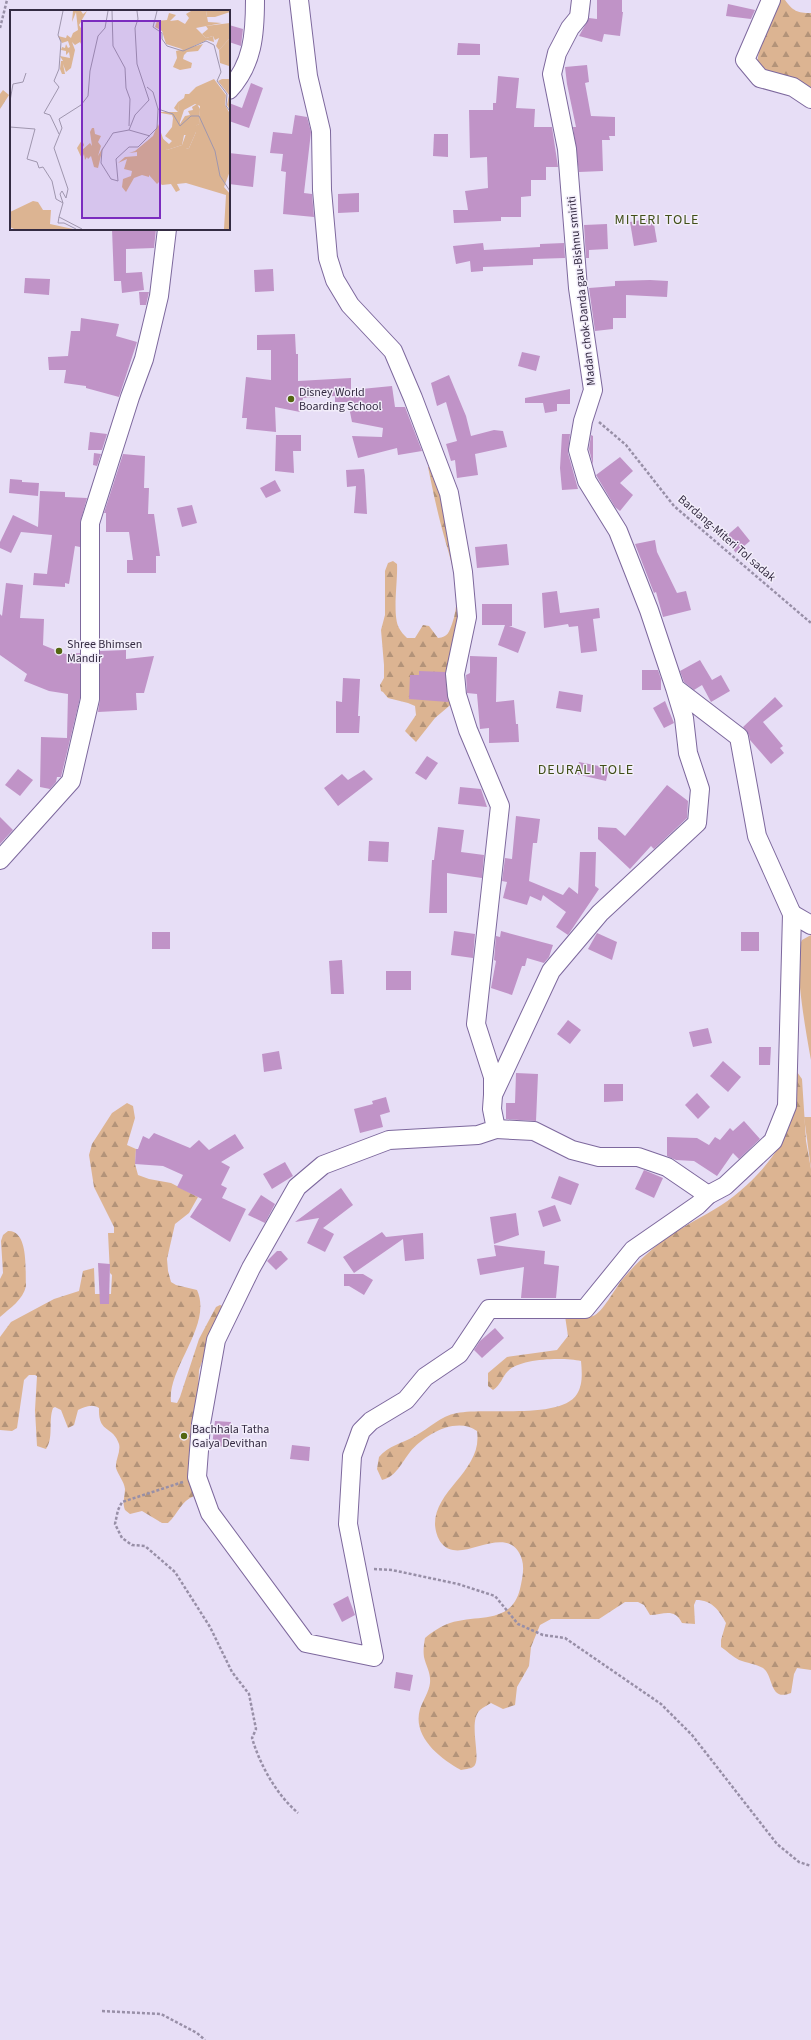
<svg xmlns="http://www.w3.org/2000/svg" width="811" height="2040" font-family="'Source Sans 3',sans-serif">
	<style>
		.grass { fill: #dcb492 }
		.forest { fill: url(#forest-firs) }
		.building { fill: #c093c7 }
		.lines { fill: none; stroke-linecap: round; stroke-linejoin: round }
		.minor-casing { stroke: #7d689d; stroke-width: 20 }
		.path { stroke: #988fa7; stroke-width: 2.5; stroke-dasharray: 3 2; stroke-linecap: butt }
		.minor { stroke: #fff; stroke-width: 18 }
		.poi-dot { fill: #536611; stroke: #f2edfa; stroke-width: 1.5 }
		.labels { text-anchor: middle; stroke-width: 3; stroke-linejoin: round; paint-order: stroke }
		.street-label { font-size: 12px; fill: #342b42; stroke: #f2edfa }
		.poi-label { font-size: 12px; fill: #342b42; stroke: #f2edfa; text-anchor: start }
		.quarter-label { font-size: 14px; letter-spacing: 1px; fill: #414f18; stroke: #f2edfa }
		.inset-road { fill: none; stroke: #9f96ae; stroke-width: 1 }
		.view { fill: #7b2cbf; fill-opacity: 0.15; stroke: #7b2cbf; stroke-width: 2 }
		.inset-edge { fill: none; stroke: #342b42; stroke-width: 2 }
	</style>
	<defs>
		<pattern id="forest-firs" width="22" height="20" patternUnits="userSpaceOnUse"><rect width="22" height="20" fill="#dcb492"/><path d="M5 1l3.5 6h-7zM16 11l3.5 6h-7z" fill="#b39379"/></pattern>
	</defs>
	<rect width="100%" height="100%" fill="#e7def6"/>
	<g class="grass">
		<path d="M811 935V1060C807 1038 792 958 802 940Z"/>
		<path d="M804 1117H811V1169Z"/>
	</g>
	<g class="forest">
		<path d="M780 0H785C793 11 797 13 811 13V87L776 77 757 63 761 39Z"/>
		<path d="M3 90 9 95 0 109V94Z"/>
		<path d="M435 466 462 600 455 701 435 718 416 742 405 731 416 715 415 706 408 703 388 698 383 692 381 691 380 685 384 678V665L381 630 385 615V571L388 563 393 561 397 564C398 581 392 615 399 628 401 632 404 635 407 638H415L423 625 429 626 438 638C448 637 449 632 452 624 464 591 449 557 441 525 436 506 432 486 428 467Z"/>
		<path d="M797 1072 802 1079 806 1141 811 1169V1670L797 1668 794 1674 791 1693C769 1702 774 1676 763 1668 756 1664 747 1663 739 1660 733 1657 727 1651 721 1647V1640L726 1623C719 1610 712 1600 696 1600L694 1605 695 1624 682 1623C674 1607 663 1615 650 1615L644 1605 638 1602H625L599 1619H551L540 1625 531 1647 529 1666 517 1687 515 1705 503 1709 491 1703C488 1705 483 1707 480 1710 467 1722 483 1761 473 1767 470 1769 464 1769 461 1770 439 1758 412 1736 420 1709 423 1700 429 1692 430 1683 431 1673 426 1666 424 1657 423 1650 424 1645 425 1638 432 1632 441 1626 450 1623 478 1614 511 1625 520 1589 523 1575 526 1563 518 1551 504 1530 471 1554 453 1550 441 1548 436 1536 435 1525 434 1489 483 1471 477 1431 456 1416 424 1435 410 1452 402 1462 396 1477 382 1480L377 1469 379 1457C388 1446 403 1443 415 1436 430 1428 440 1416 457 1413 485 1407 561 1420 577 1394 583 1385 582 1372 581 1361 564 1357 520 1358 508 1371 502 1377 501 1385 493 1390L488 1386V1373L507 1357 557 1350 568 1336 565 1316C573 1316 585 1318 593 1316 602 1313 615 1289 621 1281 631 1269 644 1256 656 1246 674 1231 695 1221 715 1209 744 1192 779 1157 790 1124 794 1109 793 1091 793 1076Z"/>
		<path d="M127 1103 133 1106 135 1118 127 1145 136 1149 135 1164 138 1175 149 1179 171 1183 198 1197 189 1213 175 1224 167 1259 168 1271 171 1282 176 1285 197 1290C213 1325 167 1368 171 1402L177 1403 180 1397 199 1339 216 1307 220 1305 225 1307 213 1330 199 1370 196 1434 190 1478 194 1496C181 1501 178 1514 168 1523H162L142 1511 130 1514 125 1510C122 1503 125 1496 125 1489 124 1481 118 1475 116 1468 115 1460 121 1452 119 1444 113 1425 98 1434 99 1408 92 1403 84 1407 78 1410L74 1425 68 1428 61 1410 55 1407 53 1408C48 1421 54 1438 46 1449L37 1446 35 1410 37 1376 35 1375H29L24 1380 17 1428 12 1431 0 1430V1337L11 1322 54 1299 79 1291 83 1271 94 1268 95 1294H111L112 1275 110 1273 108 1233H114V1227L94 1187 89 1155 92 1144 112 1113Z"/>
		<path d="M8 1231C29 1230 25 1271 26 1286 23 1300 10 1308 0 1317V1279L3 1273 1 1241 3 1235Z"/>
	</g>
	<g class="building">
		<path d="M597 0H622V12H623L620 36 604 34 602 42 579 36 589 18 597 19Z"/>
		<path d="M728 4 755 10 751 19 726 16Z"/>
		<path d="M229 25 243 29 241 46 229 42Z"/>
		<path d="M458 43 480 44V55H457Z"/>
		<path d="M587 65 589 82 585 83 591 116 615 117V136H609L610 140H602L603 171 579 172 573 127H576L567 84 565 67Z"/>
		<path d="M498 76 519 78 516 108 535 109 534 127H552L558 167H546V180H531V196L521 197V217H501V221L454 223 453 210H468L465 191 488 188 487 157 470 158 469 110H493V103H496Z"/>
		<path d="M251 83 263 88 249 128 229 121V103L242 108Z"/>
		<path d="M295 115 307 117 311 132 304 193 312 194 314 217 283 214 286 172 281 171 283 154 270 153 273 132 292 134Z"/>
		<path d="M434 134H448V157L433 156Z"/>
		<path d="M229 153 256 156 253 187 229 184Z"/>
		<path d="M359 193V212L338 213V194Z"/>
		<path d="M653 218 657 242 634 246 630 222Z"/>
		<path d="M607 224 608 249 589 250V258H586L584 225Z"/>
		<path d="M112 229H156L154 248 126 249V273L142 272 144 290 122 293 121 281H114Z"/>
		<path d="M483 243 484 250 540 247V244L564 243 565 258 533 259V265L483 267V271L471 272 470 261 456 264 453 246Z"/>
		<path d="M273 269 274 291 255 292 254 270Z"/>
		<path d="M25 278 50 279 49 295 24 293Z"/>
		<path d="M650 280 668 281 667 297 626 295V318H613V329L595 331 589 288 615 286V281Z"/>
		<path d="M139 292H149L146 305H140Z"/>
		<path d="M81 318 119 324 116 336 137 342 119 397 86 388V386L64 383 66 370H49L48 357 68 356 71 331H80Z"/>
		<path d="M295 334 296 354H298V381L351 378V390L392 386 395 407H405L422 451 398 455 397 448 358 458 352 436 382 437 383 428 352 422 348 402H335V396L303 398 300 412 275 407 276 432 246 429 247 418H242L246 377 271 380V350H257V335Z"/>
		<path d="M522 352 540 356 536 371 518 366Z"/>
		<path d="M449 375 466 416 471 436 494 430 503 431 507 447 475 454 478 475 457 478 455 460 451 461 446 444 457 441 446 402 437 406 431 383Z"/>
		<path d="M570 389V404H557V411L545 413 543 403H525V398Z"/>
		<path d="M90 432 107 434 102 450H88Z"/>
		<path d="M562 434H570L568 453 578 489 562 490 560 468Z"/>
		<path d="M276 435H301V451H293L294 473 275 471Z"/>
		<path d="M591 435 593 436V465L589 449Z"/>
		<path d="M94 453 101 454 97 466 93 465Z"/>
		<path d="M123 454 145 456 144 488H149L148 514H154L160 556H156V573H127V560H133L129 532H106V513H104Z"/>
		<path d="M620 457 633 471 620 483 633 495 620 511 615 507 596 475Z"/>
		<path d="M364 469 365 476 367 514 354 513 356 486 347 487 346 470Z"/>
		<path d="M10 479 22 480V482L39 483 38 496 9 493Z"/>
		<path d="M275 480 281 491 266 498 260 488Z"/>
		<path d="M40 491 65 492V497L87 498 80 523V547L75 546 69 584 65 583V587L33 585 34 573 47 574 52 535 21 532 11 553 0 548V542L13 515 38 527Z"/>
		<path d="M192 505 197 523 182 527 177 508Z"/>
		<path d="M738 526 750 541 736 553 724 538Z"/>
		<path d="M655 540 657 552 677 593 686 591 691 610 663 617 656 592 654 593 635 544Z"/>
		<path d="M507 544 509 565 477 568 475 547Z"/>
		<path d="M6 583 23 585 20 618 44 619 43 645 65 654 80 653V698L61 777H57L56 782 50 789 40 787 41 737 67 738 68 694 49 691 24 681 27 674 0 655V614L2 616Z"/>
		<path d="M557 591 560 613 599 608 600 618 593 619 597 651 581 653 578 626 569 627 568 624 544 628 542 593Z"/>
		<path d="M482 604H512V626H509L526 632 518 653 498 645 505 625H482Z"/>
		<path d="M126 650V659L154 656 144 693H136L137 710 98 712 100 699V651Z"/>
		<path d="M470 656 497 657 496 702 514 700 516 724H518L519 742 489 743V728L480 729 477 694 467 693 466 675 470 673Z"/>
		<path d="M700 660 712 680 721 675 730 691 711 702 702 685 694 690 684 682 680 671Z"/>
		<path d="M642 670H658L661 679V690H642Z"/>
		<path d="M419 671 445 672 448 702 409 699 410 675H419Z"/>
		<path d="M343 678 360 679 358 716H360L359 733H336V701L342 702Z"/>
		<path d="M559 691 583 695 581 712 556 708Z"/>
		<path d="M775 697 783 706 763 722 783 746 780 748 784 753 771 764 750 740 749 735 743 727Z"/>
		<path d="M665 701 674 723 664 728 653 708Z"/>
		<path d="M427 756 438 763 426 780 415 773Z"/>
		<path d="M579 762 609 768 606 781 576 774Z"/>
		<path d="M18 769 33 780 20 796 5 785Z"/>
		<path d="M364 770 373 779 338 806 324 788 342 774 348 780Z"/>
		<path d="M667 785 688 801 687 818 654 849 651 846 630 869 598 839V827L616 828 625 836Z"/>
		<path d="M460 787 481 789 487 807 458 804Z"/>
		<path d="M516 816 540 819 537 843H533L529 881 563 895 569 887 578 894 580 852H596L595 886 599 889 568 935 556 927 566 912 543 895 541 901 530 896 527 905 503 898 507 882 502 881 505 858 512 859Z"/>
		<path d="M0 817 13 830 0 844Z"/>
		<path d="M438 827 464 830 461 852 484 855 482 878 447 873V913H429L432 860H434Z"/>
		<path d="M369 841 389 842 388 862 368 861Z"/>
		<path d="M454 931 475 934 473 958 451 955Z"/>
		<path d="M501 931 553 945 549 957 544 963 527 958 525 966H522L512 995 491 988 496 961 494 960 496 936 500 937Z"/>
		<rect x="152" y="932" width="18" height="17"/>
		<rect x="741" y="932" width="18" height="19"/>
		<path d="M597 933 617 942 612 960 588 949Z"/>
		<path d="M342 960 344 994H331L329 961Z"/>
		<rect x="386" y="971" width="25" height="19"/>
		<path d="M568 1020 581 1030 570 1044 557 1034Z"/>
		<path d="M708 1028 712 1043 693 1047 689 1032Z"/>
		<path d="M759 1047H771L770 1065H759Z"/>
		<path d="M279 1051 282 1069 264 1072 262 1054Z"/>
		<path d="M723 1061 741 1077 728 1092 710 1076Z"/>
		<path d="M516 1073 538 1074 536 1121 506 1119V1103H515Z"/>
		<path d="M604 1084H623V1101L604 1102Z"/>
		<path d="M697 1093 710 1107 698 1119 685 1105Z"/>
		<path d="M386 1097 390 1112 380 1115 383 1127 360 1133 354 1109 373 1104 372 1101Z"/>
		<path d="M744 1121 760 1139 739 1159 733 1153 717 1176 694 1161 676 1160 667 1156V1137L697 1138 709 1145 715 1137 720 1140 730 1128 733 1131Z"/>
		<path d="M154 1133 190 1148 199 1140 209 1150 235 1134 244 1148 221 1162 230 1167 221 1185 227 1188 222 1198 246 1209 230 1242 190 1217 202 1199 177 1187 183 1175 163 1166 135 1164 136 1149H138L143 1136 149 1139Z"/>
		<path d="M285 1162 293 1176 272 1189 263 1174Z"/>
		<path d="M644 1170 663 1178 654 1198 635 1189Z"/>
		<path d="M559 1176 579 1184 571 1205 551 1198Z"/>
		<path d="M341 1188 353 1205 323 1228 334 1234 325 1252 307 1243 319 1218 295 1222Z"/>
		<path d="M261 1195 275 1204 265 1223 248 1215Z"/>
		<path d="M555 1205 561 1221 543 1227 538 1211Z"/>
		<path d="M516 1213 519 1235 494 1244 490 1217Z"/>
		<path d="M382 1232 386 1237 423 1233 424 1259 405 1261 403 1239 354 1273 343 1257Z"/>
		<path d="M494 1245 545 1251 544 1264 559 1266 556 1298H521L524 1267 480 1275 477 1259 496 1256Z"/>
		<path d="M277 1251H281L288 1259 276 1270 267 1261Z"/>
		<path d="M98 1263 110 1264 109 1304H100Z"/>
		<path d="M344 1274H363L373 1280 364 1295 349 1286H344Z"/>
		<path d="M495 1328 504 1338 482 1358 474 1350 480 1341Z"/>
		<path d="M215 1421 231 1422 229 1447 212 1446Z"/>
		<path d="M292 1445 310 1447 309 1461 290 1459Z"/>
		<path d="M348 1596 355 1615 342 1622 333 1604Z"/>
		<path d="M396 1672 413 1675 410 1691 394 1688Z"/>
	</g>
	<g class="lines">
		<g class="minor-casing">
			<g id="minor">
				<path d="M299 0 308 76 321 131 322 190 328 258 335 280 350 305 393 351 413 398 449 493 463 572 467 617 455 674 457 695 468 730 500 806 476 1024 493 1077V1095"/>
				<path d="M581 0 579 17 570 28 557 53 552 74 567 149 578 288 593 390 583 421 578 450 587 481 618 531 649 610 675 688 684 718 688 753 700 789 697 823 600 913 551 971 493 1095 492 1109 496 1129 478 1135 389 1140 323 1165 297 1187 251 1268 216 1340 201 1424 197 1477 210 1513 306 1643 374 1657 348 1524 352 1456 361 1431 371 1421 406 1400 425 1377 459 1354 489 1309H585L633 1250 698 1205 708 1195 725 1186 773 1141 787 1106 792 914 757 836 739 737 675 688"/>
				<path d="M771 0 745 60 760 78 793 87 811 99"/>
				<path d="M229 90C253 64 255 34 255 0"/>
				<path d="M0 860 71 781 90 699V523L130 397 144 359 159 296 167 229"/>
				<path d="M792 914 811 925"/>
				<path d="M496 1129 534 1131 572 1150 599 1157H638L667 1167 708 1195"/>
			</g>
		</g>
		<g class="path">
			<path d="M0 28 7 0"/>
			<path d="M599 422 626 445 674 506 811 623"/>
			<path d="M183 1482 122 1502 118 1510 115 1524 122 1538 132 1545 145 1546 175 1572 210 1627 232 1672 249 1694 256 1729 252 1738C260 1765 276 1794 298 1813"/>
			<path d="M374 1569 392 1570 458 1584 495 1596 518 1624 543 1635 565 1638 661 1704 692 1735 777 1844 799 1862 811 1866"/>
			<path d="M102 2011 161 2014 197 2033 205 2040"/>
		</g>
		<use href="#minor" class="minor"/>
	</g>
	<g class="poi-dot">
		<circle cx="291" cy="399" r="4"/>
		<circle cx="59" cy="651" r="4"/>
		<circle cx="184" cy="1436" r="4"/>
	</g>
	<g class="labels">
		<g class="street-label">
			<text transform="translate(581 291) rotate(-96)" y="4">Madan chok-Danda gau-Bishnu smiriti</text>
			<text transform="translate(727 538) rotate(41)" y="4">Bardang-Miteri Tol sadak</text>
		</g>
		<g class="poi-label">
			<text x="299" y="396">Disney World<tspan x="299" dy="14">Boarding School</tspan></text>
			<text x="67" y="648">Shree Bhimsen<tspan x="67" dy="14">Mandir</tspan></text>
			<text x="192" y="1433">Bachhala Tatha<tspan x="192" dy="14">Gaiya Devithan</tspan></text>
		</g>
		<g class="quarter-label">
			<text x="657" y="224">MITERI TOLE</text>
			<text x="586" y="774">DEURALI TOLE</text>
		</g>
	</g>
	<g transform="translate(10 10)">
		<rect width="220" height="220" fill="#e7def6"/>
		<path d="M196 1H220V2L205 7H197ZM220 13V28L209 40 206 36 209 28 205 30 203 26 196 28 192 24 198 19 196 16ZM168 92 170 114 175 106 180 105 178 101 183 100 182 97 187 94 190 99 189 114 186 116V122L179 138 176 139V125H174L172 135 157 140 151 130 149 119 152 128 159 134 162 131 155 126 162 117 163 108 162 105 151 103 150 115 149 102H168L164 98ZM23 191 28 192 33 200H41L40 214 63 219H4L0 217V202Z" fill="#dcb492"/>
		<path d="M63 1H71L73 4 77 1 69 15 72 20V36L70 32 65 35 62 32 65 40 61 58 56 62 53 54 55 64H52L50 59 51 51H53L50 46 60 48 59 42 56 45V41L51 40 52 37 55 38 56 34 58 38 60 37 58 31 52 33 48 26 56 28 57 25 61 28 63 23 68 20 66 2 62 12ZM181 1H196L198 12 212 13 186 18 196 28 203 26 204 32 197 30 175 40 156 34 152 21 145 17 147 11 157 10 159 3 166 5 160 11 168 10 175 14 179 8 176 4ZM220 28V59L219 56 210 53 209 40ZM193 34 188 41 177 42 174 45 173 49 182 53 181 58 170 60 163 57 167 48 166 41ZM204 69 216 85 215 95 219 102 220 161 214 177 220 184V219H214L216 185 176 173 167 174 170 180 166 182 161 174 152 175 149 172 147 174 139 165V167L132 165 124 168 116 182 112 177 113 169 121 166 122 161 114 159 117 149 108 153 115 147 127 146V142L119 143 125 141 143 126 148 114 157 140 172 135 176 124V139L179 138 186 122 185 116 189 114 190 96 185 94 174 100 169 115 168 92 174 88 175 84H179L186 77ZM212 69H220V100L217 95 219 85 208 71ZM82 118H84L85 124 91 126 88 132 91 136 88 146 93 137 88 158 84 157 81 146 78 149 77 147 75 150 74 144 72 149 67 138 72 130 74 135 71 141 80 133 82 136 80 122Z" fill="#dcb492"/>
		<path class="inset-road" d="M102 1 103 36 115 58 116 78 120 89 119 116M127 1 128 9 125 18 127 54 139 90 125 105 119 120 103 123 92 140 91 153 101 169 108 171 106 149 119 137H128L147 118 148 99 143 82 137 77M147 1 143 17 152 23V29L157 36 173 41 196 31 204 35 211 62 207 71 217 84 216 96 220 101M0 91 3 74 13 72 16 63M148 99 163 104 170 116 181 106H189L205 141 210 166 220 181M0 117 25 119 17 149 27 152 29 158 33 157 42 171 46 189 53 193M119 120 140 126M49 124 40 105 34 103 49 77 44 71 49 59 51 32 48 25 53 1M49 207 48 213H54L66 219M72 219 49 207 53 193 50 184 52 181 56 188 58 179 44 138 52 118 49 109 71 95 78 86 80 61 88 26 95 18 98 1"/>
		<path class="view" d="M72 11H150V208H72Z"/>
		<rect width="220" height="220" class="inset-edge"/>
	</g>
</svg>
